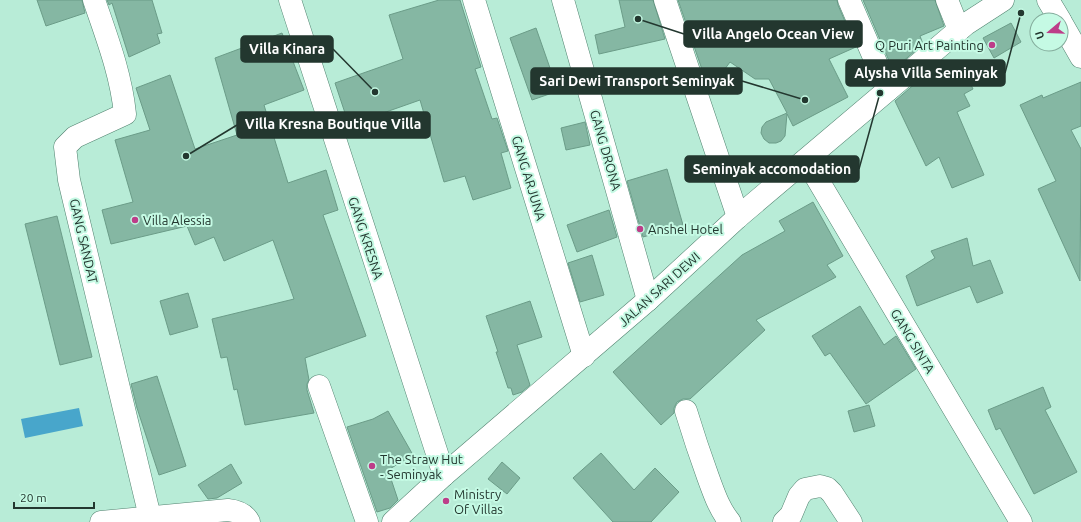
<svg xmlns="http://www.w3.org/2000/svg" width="1081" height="522" font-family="Ubuntu,sans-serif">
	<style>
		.water { fill: #48a6cb }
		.building { fill: #85b7a3; stroke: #6b9c88 }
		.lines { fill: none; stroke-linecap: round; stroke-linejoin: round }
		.minor-casing { stroke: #528370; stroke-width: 23 }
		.minor { stroke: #fff; stroke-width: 22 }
		.poi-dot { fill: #bd3d89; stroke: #c5fae4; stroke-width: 1.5 }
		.labels { text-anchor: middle; stroke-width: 4; stroke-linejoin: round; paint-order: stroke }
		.poi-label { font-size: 13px; fill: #23372f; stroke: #c5fae4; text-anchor: start }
		.street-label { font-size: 13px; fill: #23372f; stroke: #c5fae4 }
		.leader { fill: none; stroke: #23372f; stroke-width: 1.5 }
		.callout-dot { fill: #23372f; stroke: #c5fae4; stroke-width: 1.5 }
		.callout { fill: #23372f; stroke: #23372f; stroke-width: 1.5 }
		.callout-label { font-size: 14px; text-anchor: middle; font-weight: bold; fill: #fff }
	</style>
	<rect width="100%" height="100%" fill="#b8ecd7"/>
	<path class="water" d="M79 408 83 426 25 438 21 419Z"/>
	<g class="building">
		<path d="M37 0H82L85 13 46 26Z"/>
		<path d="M107 0H152L162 33 157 34 160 43 129 57 112 3 109 5Z"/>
		<path d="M439 0H460L481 67 475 69 492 119 497 118 508 151 501 153 511 188 473 200 465 176 444 182 420 100 349 125 335 83 403 59 389 15Z"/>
		<path d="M619 0H653L665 39 599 54 595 35 625 27Z"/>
		<path d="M678 0H837L838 5 856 47 829 59 848 97 793 126 787 114 785 136 781 141 776 143H769L764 139 761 133 762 127 766 122 787 113 769 79H755L730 62 719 77 712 80 705 78Z"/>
		<path d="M863 0H935L944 26 920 36 923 44 893 70Z"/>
		<path d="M1011 23 1021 42 994 58 983 38Z"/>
		<path d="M536 28 558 91 532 100 510 38Z"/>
		<path d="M282 33 304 90 264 105 288 183 326 170 338 210 323 215 366 336 305 358 309 380 307 384V390L314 413 245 425 237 389 234 390 227 357 221 358 212 319 294 299 273 240 224 261 214 237 195 245 187 226 111 244 102 210 133 202 115 140 150 130 136 88 170 75 195 149 237 135 215 58Z"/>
		<path d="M961 65 973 89 964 94 970 106 957 112 984 175 952 188 939 157 926 166 895 101 932 69 935 77Z"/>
		<path d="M1081 82V126L1071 130 1081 149 1080 281 1038 189 1056 181 1020 105 1042 95 1043 98Z"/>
		<path d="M585 122 590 145 566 150 561 128Z"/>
		<path d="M667 169 683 225 643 237 627 181Z"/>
		<path d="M813 202 843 256 827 265 836 277 756 320 765 330 690 399H683L677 402 674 408V413L661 425 613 372 742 255 785 231 779 221Z"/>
		<path d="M609 210 617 237 577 252 567 225Z"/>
		<path d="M57 216 92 357 60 365 25 224Z"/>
		<path d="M967 238 973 266 990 260 1003 293 977 303 970 286 917 306 906 276 935 258 931 251Z"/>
		<path d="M592 255 604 295 580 302 568 263Z"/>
		<path d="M188 293 198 327 170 335 160 301Z"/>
		<path d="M530 301 542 337 517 345 530 385 522 392 513 395 511 388H508L496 352H498L486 316Z"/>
		<path d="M860 306 884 345 896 336 916 369 866 404 830 353 825 356 812 336Z"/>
		<path d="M157 376 186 466 159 475 137 408 131 384Z"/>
		<path d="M1043 387 1051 407 1045 410 1077 472 1034 494 1000 428 996 430 988 410Z"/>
		<path d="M869 405 875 426 854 432 848 411Z"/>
		<path d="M388 411 413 455 388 470 398 500 390 508 377 512 347 427 373 419Z"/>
		<path d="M601 453 634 490 655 468 679 492 651 522H613L573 478Z"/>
		<path d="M502 462 520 478 507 494 488 479Z"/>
		<path d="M231 464 242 483 217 498 208 499 198 485Z"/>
	</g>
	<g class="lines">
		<g class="minor-casing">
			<g id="minor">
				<path d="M94 0C107 38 121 74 125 114L75 137 65 147 69 180 74 201 150 517"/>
				<path d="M290 0 444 475"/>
				<path d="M474 0 584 356"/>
				<path d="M563 0 648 300"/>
				<path d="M665 0 738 217"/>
				<path d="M849 0 888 90"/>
				<path d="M947 0 959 30"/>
				<path d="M1048 0 1060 20"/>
				<path d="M1061 22 1081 57"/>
				<path d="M806 160 1021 522"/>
				<path d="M319 386 367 522"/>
				<path d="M686 411C693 434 700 455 708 477 714 493 719 509 730 522"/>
				<path d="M101 522 228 510C237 511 245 514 249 522"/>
				<path d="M393 522 444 475 648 300 738 217 966 24 1003 0"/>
				<path d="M784 522 791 515 799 496 805 489 820 486 827 488 832 493 851 522"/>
			</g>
		</g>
		<use href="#minor" class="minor"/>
	</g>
	<g class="poi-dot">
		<circle cx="992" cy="45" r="4"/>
		<circle cx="135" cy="220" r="4"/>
		<circle cx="640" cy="229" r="4"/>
		<circle cx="372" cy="466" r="4"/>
		<circle cx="446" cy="501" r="4"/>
	</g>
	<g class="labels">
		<g class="poi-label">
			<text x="984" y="50" text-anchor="end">Q Puri Art Painting</text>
			<text x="143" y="225">Villa Alessia</text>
			<text x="648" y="234">Anshel Hotel</text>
			<text x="380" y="464">The Straw Hut<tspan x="380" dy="15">- Seminyak</tspan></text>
			<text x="454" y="499">Ministry<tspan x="454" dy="15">Of Villas</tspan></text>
		</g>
		<g class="street-label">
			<text transform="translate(606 150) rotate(74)" y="5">GANG DRONA</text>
			<text transform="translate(529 178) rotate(73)" y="5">GANG ARJUNA</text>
			<text transform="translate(366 238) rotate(72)" y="5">GANG KRESNA</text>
			<text transform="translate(84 241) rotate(77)" y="5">GANG SANDAT</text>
			<text transform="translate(659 289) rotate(-42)" y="5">JALAN SARI DEWI</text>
			<text transform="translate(913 341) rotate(59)" y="5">GANG SINTA</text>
		</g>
	</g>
	<path class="leader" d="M638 19L684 34M375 92L333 49M1021 13L1005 73M805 100L742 81M186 156L237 125M880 93L859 169"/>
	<g class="callout-dot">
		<circle cx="638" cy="19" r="4"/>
		<circle cx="375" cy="92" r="4"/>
		<circle cx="1021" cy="13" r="4"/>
		<circle cx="805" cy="100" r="4"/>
		<circle cx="186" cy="156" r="4"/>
		<circle cx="880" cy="93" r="4"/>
	</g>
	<g class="callout">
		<rect x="684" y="21" width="178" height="26" rx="4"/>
		<rect x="241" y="36" width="92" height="26" rx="4"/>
		<rect x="846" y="60" width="159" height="26" rx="4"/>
		<rect x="531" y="68" width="211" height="26" rx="4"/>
		<rect x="237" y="112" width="193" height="26" rx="4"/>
		<rect x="685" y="156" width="174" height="26" rx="4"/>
	</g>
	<g class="callout-label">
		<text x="773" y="39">Villa Angelo Ocean View</text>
		<text x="287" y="54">Villa Kinara</text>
		<text x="926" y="78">Alysha Villa Seminyak</text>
		<text x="637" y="86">Sari Dewi Transport Seminyak</text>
		<text x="333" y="129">Villa Kresna Boutique Villa</text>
		<text x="772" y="174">Seminyak accomodation</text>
	</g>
	<g transform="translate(1049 32) rotate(251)"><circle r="19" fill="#c5fae4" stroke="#84ac9c"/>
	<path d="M0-3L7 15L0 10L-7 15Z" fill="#bd3d89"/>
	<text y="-6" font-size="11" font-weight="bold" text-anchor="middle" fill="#23372f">U</text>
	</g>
	<path d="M14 502v6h80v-6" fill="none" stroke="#23372f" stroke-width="2"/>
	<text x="20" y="502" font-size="12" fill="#23372f" stroke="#c5fae4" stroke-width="3" paint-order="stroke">20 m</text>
</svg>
